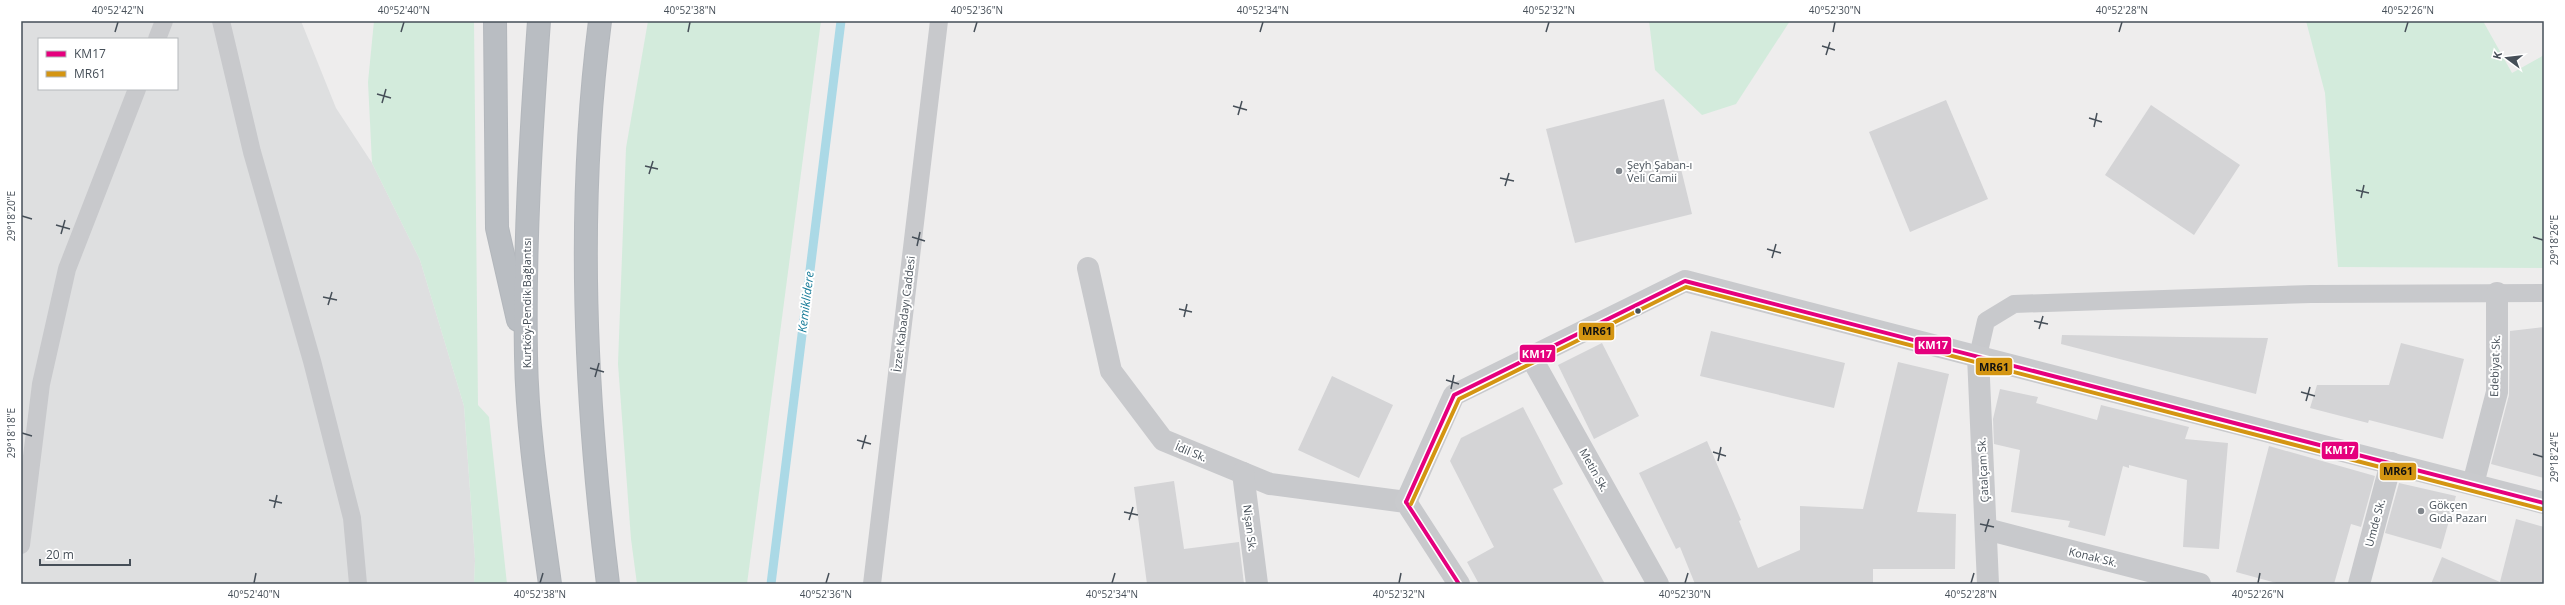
<svg xmlns="http://www.w3.org/2000/svg" width="2565" height="605" font-family="'Open Sans',sans-serif">
	<style>
		.airport { fill: #dedfe0; fill-rule: evenodd }
		.green { fill: #d3ebdc }
		.lines { fill: none; stroke-linecap: round; stroke-linejoin: round }
		.stream { stroke: #abd9e6; stroke-width: 9 }
		.building { fill: #d4d4d6 }
		.highway-casing { stroke: #b3b7bc; stroke-width: 24 }
		.lane { stroke: #c8c9cc; stroke-width: 18 }
		.street { stroke: #c8c9cc; stroke-width: 22 }
		.secondary { stroke: #c9cacd; stroke-width: 22 }
		.highway { stroke: #b9bdc2; stroke-width: 22 }
		.bus-1-casing { stroke: #fff; stroke-width: 7 }
		.bus-2-casing { stroke: #fff; stroke-width: 7 }
		.bus-1 { stroke: #e5007d; stroke-width: 4 }
		.bus-2 { stroke: #d49512; stroke-width: 4 }
		.ticks { fill: none; stroke: #464f58; stroke-width: 1.5 }
		.poi-dot { fill: #81868c; stroke: #fff; stroke-width: 1.5 }
		.bus-dot { fill: #464f58; stroke: #fff; stroke-width: 1.5 }
		.labels { text-anchor: middle; stroke-width: 4; stroke-linejoin: round; paint-order: stroke }
		.poi-label { font-size: 11px; fill: #464f58; stroke: #fff; text-anchor: start }
		.street-label { font-size: 11px; fill: #464f58; stroke: #fff }
		.water-label { font-size: 12px; font-style: italic; fill: #187c99; stroke: #fff }
		.line-badge { stroke: #fff; stroke-width: 1.5 }
		.badge-label { font-size: 11px; text-anchor: middle; font-weight: bold; fill: #fff }
		.pale-badge-label { font-size: 11px; text-anchor: middle; font-weight: bold; fill: #111 }
		.neatline { fill: none; stroke: #464f58; stroke-width: 1.5 }
		.ticks-label { font-size: 10px; text-anchor: middle; fill: #464f58 }
	</style>
	<rect width="100%" height="100%" fill="#eeeded"/>
	<path class="airport" d="M21 21H301L336 108 372 163 420 260 464 406 475 560 474 584H21ZM39 39H177V89H39Z"/>
	<g class="green">
		<path d="M374 21H474L478 405 489 417 507 584H474L475 560 464 406 420 260 372 163 368 82Z"/>
		<path d="M648 21H821L747 584H637L631 539 618 364 626 148Z"/>
		<path d="M1649 21H1790L1736 104 1702 115 1655 70Z"/>
		<path d="M2306 21H2483L2512 73 2544 55V268L2338 267 2325 93Z"/>
	</g>
	<g class="lines">
		<path class="stream" d="M771 584 841 21"/>
	</g>
	<g class="building">
		<path d="M1664 99 1692 214 1575 243 1546 129Z"/>
		<path d="M1946 100 1988 199 1910 232 1869 132Z"/>
		<path d="M2151 105 2240 165 2194 235 2105 175Z"/>
		<path d="M2544 327V478L2491 464 2509 395 2510 331Z"/>
		<path d="M1711 331 1845 363 1834 408 1700 376Z"/>
		<path d="M2062 335 2183 337 2268 338 2256 394 2061 344Z"/>
		<path d="M1602 343 1639 416 1594 439 1558 365Z"/>
		<path d="M2401 343 2464 359 2443 439 2369 420 2368 423 2310 408 2317 385H2389Z"/>
		<path d="M1898 362 1949 374 1917 512 1956 514 1955 569H1873V584H1695L1680 547 1676 549 1639 473 1707 441 1741 520 1739 521 1758 568 1800 550V506L1863 509Z"/>
		<path d="M1332 376 1393 405 1359 478 1298 450Z"/>
		<path d="M2000 389 2038 397 2036 403 2097 420 2101 405 2189 427 2185 439 2228 443 2219 549 2183 547 2187 480 2129 465V468L2123 466 2105 536 2068 527 2070 521 2011 512 2020 450 1994 444 1993 419Z"/>
		<path d="M1523 407 1563 484 1553 489 1605 584H1479L1467 562 1494 547 1450 461 1461 438Z"/>
		<path d="M2269 446 2375 476 2361 527 2351 524 2334 584H2280L2236 572Z"/>
		<path d="M1174 481 1184 549 1239 542 1244 584H1147L1134 487Z"/>
		<path d="M2399 483 2456 496 2441 549 2385 533Z"/>
		<path d="M2516 519 2544 527V584H2431L2442 557 2500 582Z"/>
	</g>
	<g class="lines">
		<g class="highway-casing">
			<g id="highway">
				<path d="M495 21 497 228 518 320"/>
				<path d="M539 21C531 133 524 244 526 356 527 431 540 510 550 584"/>
				<path d="M600 21C576 208 585 398 608 584"/>
			</g>
		</g>
		<g class="lane">
			<path d="M221 21 252 152 312 361 352 518 358 584"/>
			<path d="M157 39 164 21"/>
			<path d="M1978 356 1986 321 2014 304 2311 294 2544 293"/>
			<path d="M21 545 41 384 67 269 137 89"/>
			<path d="M872 584 939 21"/>
		</g>
		<g class="street">
			<path d="M1088 268 1111 371 1163 440 1270 484 1406 502 1459 584"/>
			<path d="M1978 356 1988 584"/>
			<path d="M1531 357 1658 584"/>
			<path d="M1243 473 1257 584"/>
			<path d="M2473 484 2497 392V293"/>
			<path d="M1986 529 2200 584"/>
			<path d="M2359 584 2391 463"/>
		</g>
		<path class="secondary" d="M1406 502 1454 395 1685 281 2544 503"/>
		<use href="#highway" class="highway"/>
		<g class="bus-1-casing">
			<g id="bus-1">
				<path d="M1406 502 1454 395 1685 281 2544 503"/>
				<path d="M1406 502 1459 584"/>
			</g>
		</g>
		<g class="bus-2-casing">
			<path id="bus-2" d="M1411 504 1459 399 1686 287 2542 509"/>
		</g>
		<use href="#bus-1" class="bus-1"/>
		<use href="#bus-2" class="bus-2"/>
	</g>
	<path class="ticks" d="M115 32 118 22M401 32 404 22M688 32 690 22M974 32 977 22M1260 32 1263 22M1546 32 1549 22M1833 32 1835 22M2119 32 2122 22M2405 32 2408 22M1822 46 1835 50M1826 55 1830 42M377 94 391 98M382 103 386 89M1233 106 1247 110M1238 115 1242 101M2089 118 2102 122M2094 127 2097 113M645 166 658 169M649 174 653 161M1500 178 1514 181M1505 186 1509 173M2356 190 2369 193M2361 198 2364 185M22 216 32 219M56 225 70 229M61 234 65 220M912 237 925 241M2533 237 2543 240M917 246 920 232M1767 249 1781 253M1772 258 1776 244M323 297 337 300M328 305 332 292M1179 309 1192 312M1184 317 1187 304M2034 321 2048 324M2039 329 2043 316M590 368 604 372M595 377 599 363M1446 380 1459 384M1451 389 1454 375M2301 392 2315 396M2306 401 2310 387M22 433 32 436M857 440 871 444M862 449 866 435M1713 452 1726 456M2533 454 2543 457M1718 461 1721 447M269 500 282 503M274 508 277 495M1124 512 1138 515M1129 520 1133 507M1980 524 1994 527M1985 532 1989 519M254 583 256 573M540 583 543 573M826 583 829 573M1112 583 1115 573M1399 583 1401 573M1685 583 1688 573M1971 583 1974 573M2258 583 2260 573"/>
	<g class="poi-dot">
		<circle cx="1619" cy="171" r="4"/>
		<circle cx="2421" cy="511" r="4"/>
	</g>
	<circle class="bus-dot" cx="1638" cy="311" r="3.5"/>
	<g class="labels">
		<g class="poi-label">
			<text x="1627" y="169">Şeyh Şaban-ı<tspan x="1627" dy="13">Veli Camii</tspan></text>
			<text x="2429" y="509">Gökçen<tspan x="2429" dy="13">Gıda Pazarı</tspan></text>
		</g>
		<g class="street-label">
			<text transform="translate(527 303) rotate(-90)" y="4">Kurtköy-Pendik Bağlantısı</text>
			<text transform="translate(904 314) rotate(-83)" y="4">İzzet Kabadayı Caddesi</text>
			<text transform="translate(2495 366) rotate(-88)" y="4">Edebiyat Sk.</text>
			<text transform="translate(1191 452) rotate(22)" y="4">İdil Sk.</text>
			<text transform="translate(1594 470) rotate(61)" y="4">Metin Sk.</text>
			<text transform="translate(1983 470) rotate(-93)" y="4">Çatalçam Sk.</text>
			<text transform="translate(2375 523) rotate(-75)" y="4">Umde Sk.</text>
			<text transform="translate(1250 528) rotate(83)" y="4">Nişan Sk.</text>
			<text transform="translate(2093 557) rotate(14)" y="4">Konak Sk.</text>
		</g>
		<g class="water-label">
			<text transform="translate(806 302) rotate(-83)" y="4">Kemiklidere</text>
		</g>
	</g>
	<g class="line-badge">
		<rect x="1578" y="322" width="37" height="19" rx="4" fill="#d49512"/>
		<rect x="1914" y="336" width="38" height="19" rx="4" fill="#e5007d"/>
		<rect x="1519" y="344" width="37" height="19" rx="4" fill="#e5007d"/>
		<rect x="1975" y="357" width="38" height="19" rx="4" fill="#d49512"/>
		<rect x="2321" y="441" width="38" height="19" rx="4" fill="#e5007d"/>
		<rect x="2379" y="462" width="38" height="19" rx="4" fill="#d49512"/>
	</g>
	<g class="badge-label">
		<text x="1933" y="349">KM17</text>
		<text x="1537" y="358">KM17</text>
		<text x="2340" y="454">KM17</text>
	</g>
	<g class="pale-badge-label">
		<text x="1597" y="335">MR61</text>
		<text x="1994" y="371">MR61</text>
		<text x="2398" y="475">MR61</text>
	</g>
	<rect width="2565" height="605" fill="none" stroke="#ffffff" stroke-width="44"/>
	<rect x="38" y="38" width="140" height="52" fill="#ffffff" stroke="#b5b9bc"/>
	<rect x="46" y="51" width="20" height="6" fill="#e5007d" stroke="#b5b9bc"/>
	<text x="74" y="58" font-size="12" fill="#464f58">KM17</text>
	<rect x="46" y="71" width="20" height="6" fill="#d49512" stroke="#b5b9bc"/>
	<text x="74" y="78" font-size="12" fill="#464f58">MR61</text>
	<g transform="translate(2507 58) rotate(285)" stroke="#ffffff" stroke-width="3" paint-order="stroke">
	<path d="M0-3L7 15L0 10L-7 15Z" fill="#464f58"/>
	<text y="-6" font-size="11" font-weight="bold" text-anchor="middle" fill="#464f58">K</text>
	</g>
	<path d="M40 559v6h90v-6" fill="none" stroke="#464f58" stroke-width="2"/>
	<text x="46" y="559" font-size="12" fill="#464f58" stroke="#ffffff" stroke-width="3" paint-order="stroke">20 m</text>
	<rect x="22" y="22" width="2521" height="561" class="neatline"/>
	<g class="ticks-label">
		<text x="118" y="14">40°52'42"N</text>
		<text x="404" y="14">40°52'40"N</text>
		<text x="690" y="14">40°52'38"N</text>
		<text x="977" y="14">40°52'36"N</text>
		<text x="1263" y="14">40°52'34"N</text>
		<text x="1549" y="14">40°52'32"N</text>
		<text x="1835" y="14">40°52'30"N</text>
		<text x="2122" y="14">40°52'28"N</text>
		<text x="2408" y="14">40°52'26"N</text>
		<text transform="translate(11 216) rotate(-90)" y="4">29°18'20"E</text>
		<text transform="translate(2554 240) rotate(-90)" y="4">29°18'26"E</text>
		<text transform="translate(11 433) rotate(-90)" y="4">29°18'18"E</text>
		<text transform="translate(2554 457) rotate(-90)" y="4">29°18'24"E</text>
		<text x="254" y="598">40°52'40"N</text>
		<text x="540" y="598">40°52'38"N</text>
		<text x="826" y="598">40°52'36"N</text>
		<text x="1112" y="598">40°52'34"N</text>
		<text x="1399" y="598">40°52'32"N</text>
		<text x="1685" y="598">40°52'30"N</text>
		<text x="1971" y="598">40°52'28"N</text>
		<text x="2258" y="598">40°52'26"N</text>
	</g>
</svg>
